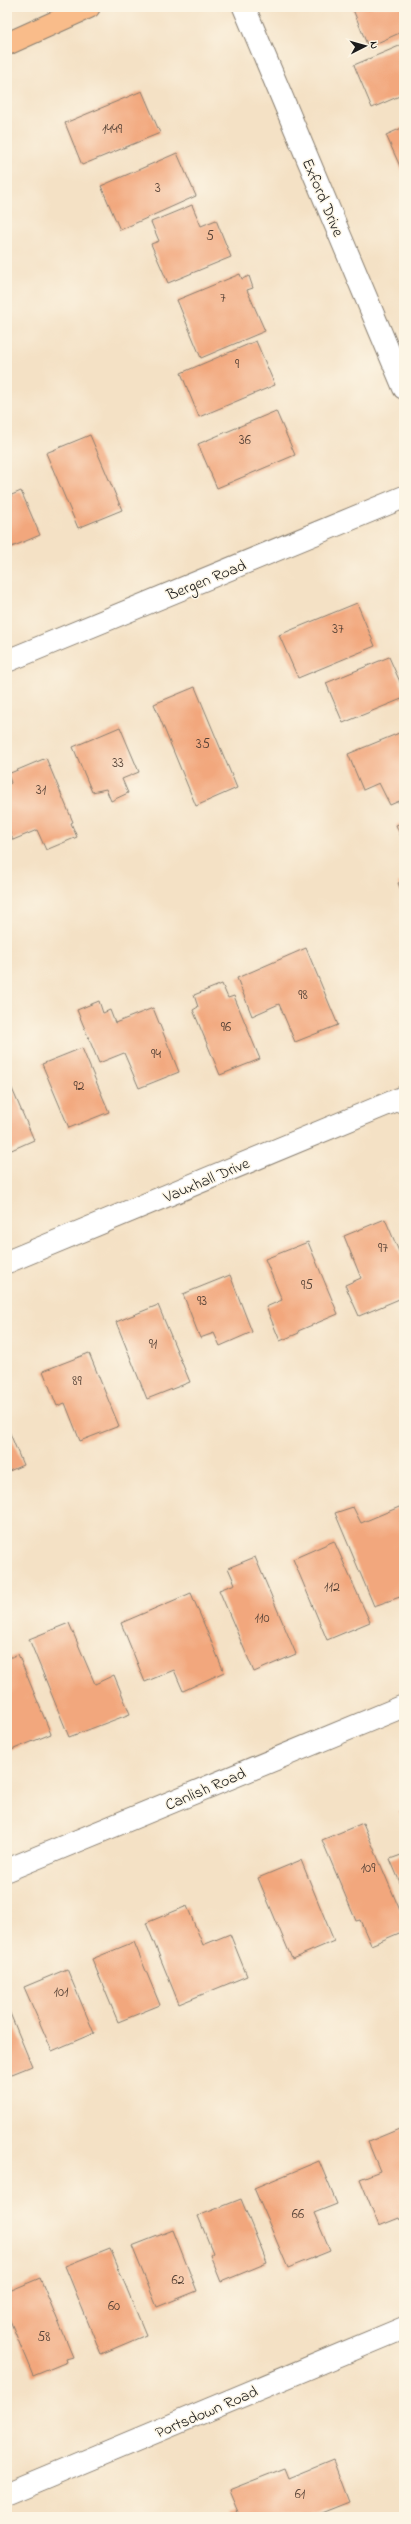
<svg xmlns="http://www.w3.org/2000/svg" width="411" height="2524" font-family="'Indie Flower',sans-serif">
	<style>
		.building { fill: #f2a77d }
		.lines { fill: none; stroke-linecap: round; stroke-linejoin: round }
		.minor-casing { stroke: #887e70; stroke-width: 24 }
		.major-casing { stroke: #887e70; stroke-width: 24 }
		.minor { stroke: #fff; stroke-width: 22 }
		.major { stroke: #f9bc8a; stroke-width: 22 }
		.labels { text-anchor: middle; stroke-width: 3; stroke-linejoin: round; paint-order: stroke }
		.number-label { font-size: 14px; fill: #523f34 }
		.street-label { font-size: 16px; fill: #1c1c1c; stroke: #fcf5e5 }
	</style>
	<rect width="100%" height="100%" fill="#fcf5e5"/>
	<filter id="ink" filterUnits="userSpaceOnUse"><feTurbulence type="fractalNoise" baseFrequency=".025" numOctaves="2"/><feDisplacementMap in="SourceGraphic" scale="8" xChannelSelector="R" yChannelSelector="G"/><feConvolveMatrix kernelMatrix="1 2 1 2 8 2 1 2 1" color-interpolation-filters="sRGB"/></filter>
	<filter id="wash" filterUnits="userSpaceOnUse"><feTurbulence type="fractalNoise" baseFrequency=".012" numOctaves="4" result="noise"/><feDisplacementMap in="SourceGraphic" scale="16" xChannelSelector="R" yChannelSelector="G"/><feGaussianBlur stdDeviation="0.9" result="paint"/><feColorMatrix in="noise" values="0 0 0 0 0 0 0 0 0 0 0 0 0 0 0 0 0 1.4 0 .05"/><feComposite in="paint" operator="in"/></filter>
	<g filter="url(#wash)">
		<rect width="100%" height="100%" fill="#f4e1c5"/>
		<g id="blocks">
			<g class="building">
				<path d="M352 7H404V31L368 47Z"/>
				<path d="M404 44V94L372 108 354 65Z"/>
				<path d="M142 91 160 133 82 165 65 123Z"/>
				<path d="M404 127V173H403L386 135Z"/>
				<path d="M177 153 196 196 120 230 101 186Z"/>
				<path d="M192 205 201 226 216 220 231 257 168 283 151 244 159 241 151 222Z"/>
				<path d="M240 274 242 279 249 276 253 288 247 290 265 331 201 358 177 300Z"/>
				<path d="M256 341 275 385 199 417 181 373Z"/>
				<path d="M276 411 295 455 217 488 198 444Z"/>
				<path d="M90 435 122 510 78 528 46 453Z"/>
				<path d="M21 491 40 535 7 549V497Z"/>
				<path d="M357 603 375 646 298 678 279 635Z"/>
				<path d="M389 657 404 691V698L343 723 326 683Z"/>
				<path d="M195 687 237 788 196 806 154 704Z"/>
				<path d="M120 727 139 772 122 779 128 793 111 801 106 789 92 792 73 747Z"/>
				<path d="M404 731V799L390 805 379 783 363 790 348 754Z"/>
				<path d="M46 758 73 822 71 823 77 837 46 850 37 830 13 840 7 826V785L11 783 8 774Z"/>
				<path d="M404 822V844L396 825Z"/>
				<path d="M404 881V898L398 883Z"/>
				<path d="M306 948 338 1025 295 1042 279 1004 252 1016 237 978Z"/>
				<path d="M222 984 228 998 234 996 260 1059 220 1075 193 1010 198 1007 194 995Z"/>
				<path d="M99 1001 103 1013 110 1010 115 1023 153 1008 179 1072 139 1088 124 1053 99 1063 77 1010Z"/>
				<path d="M82 1048 109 1112 69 1128 42 1064Z"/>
				<path d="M7 1077 34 1140 7 1152Z"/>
				<path d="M385 1219 404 1263V1297L359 1316 345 1285 361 1278 344 1236Z"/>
				<path d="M308 1242 338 1314 298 1331 299 1333 280 1341 266 1307 282 1300 265 1259Z"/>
				<path d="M230 1275 252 1332 220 1346 214 1333 200 1338 183 1294Z"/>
				<path d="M158 1305 190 1382 147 1399 116 1322Z"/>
				<path d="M89 1353 119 1426 80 1441 65 1403 57 1406 43 1371Z"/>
				<path d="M7 1426 23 1465 7 1472Z"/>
				<path d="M404 1505V1598L401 1599 400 1597 374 1606 335 1513 353 1507 361 1523Z"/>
				<path d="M334 1541 370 1622 327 1640 293 1559Z"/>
				<path d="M255 1557 296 1654 254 1672 219 1590 235 1584 228 1568Z"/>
				<path d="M191 1593 224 1672 183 1691 174 1670 145 1682 121 1623Z"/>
				<path d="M69 1623 95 1684 114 1675 130 1714 69 1737 29 1639Z"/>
				<path d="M18 1654 51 1734 9 1751 7 1747V1659Z"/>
				<path d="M404 1809V1822L399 1811Z"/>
				<path d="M363 1823 404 1920V1931L371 1945 360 1920 356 1921 322 1840Z"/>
				<path d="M404 1854V1892L390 1859Z"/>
				<path d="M301 1860 334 1941 292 1959 258 1878Z"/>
				<path d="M187 1906 203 1945 230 1934 247 1976 179 2004 146 1923Z"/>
				<path d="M134 1942 160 2005 118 2022 92 1959Z"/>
				<path d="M67 1969 94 2033 52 2051 24 1987Z"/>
				<path d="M7 2006 32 2066 7 2076Z"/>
				<path d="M404 2127V2219L400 2221 399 2218 379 2226 360 2179 380 2171 368 2142Z"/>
				<path d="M319 2161 337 2204 314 2213 330 2251 288 2268 254 2188Z"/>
				<path d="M241 2199 267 2263 221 2282 210 2255 213 2253 198 2216Z"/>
				<path d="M173 2230 197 2291 157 2307 132 2246Z"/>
				<path d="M110 2248 146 2335 101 2354 65 2266Z"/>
				<path d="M40 2278 73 2357 66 2359 67 2362 33 2376 7 2313V2292Z"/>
				<path d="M333 2460 349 2502 311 2517H230L229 2515 238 2511 229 2490 285 2468 289 2478Z"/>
			</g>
		</g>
	</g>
	<g filter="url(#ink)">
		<use href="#blocks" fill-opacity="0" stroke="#887e70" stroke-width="1"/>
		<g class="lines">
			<g class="minor-casing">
				<g id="minor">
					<path d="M244 7 404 388"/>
					<path d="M7 661 404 497"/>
					<path d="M7 1262 404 1097"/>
					<path d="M7 1870 404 1706"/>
					<path d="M7 2494 404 2328"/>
				</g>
			</g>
			<g class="major-casing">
				<path id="major" d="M7 44 89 7"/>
			</g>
			<use href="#minor" class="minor"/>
			<use href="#major" class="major"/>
		</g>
	</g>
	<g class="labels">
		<g class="number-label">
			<text x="112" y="133">1449</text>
			<text x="158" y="192">3</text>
			<text x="210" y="240">5</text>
			<text x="223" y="302">7</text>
			<text x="237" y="368">9</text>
			<text x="245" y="444">36</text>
			<text x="338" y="633">37</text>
			<text x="203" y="748">35</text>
			<text x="118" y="767">33</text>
			<text x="41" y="794">31</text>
			<text x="303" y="999">98</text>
			<text x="226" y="1031">96</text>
			<text x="156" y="1058">94</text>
			<text x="79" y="1090">92</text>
			<text x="383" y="1252">97</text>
			<text x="307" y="1289">95</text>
			<text x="202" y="1305">93</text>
			<text x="153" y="1348">91</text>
			<text x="77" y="1385">89</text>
			<text x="332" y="1591">112</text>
			<text x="262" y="1622">110</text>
			<text x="368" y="1872">109</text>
			<text x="61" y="1996">101</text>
			<text x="298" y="2218">66</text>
			<text x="178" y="2284">62</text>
			<text x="114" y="2310">60</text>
			<text x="44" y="2341">58</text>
			<text x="300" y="2498">61</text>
		</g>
		<g class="street-label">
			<text transform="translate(324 197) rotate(67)" y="6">Exford Drive</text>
			<text transform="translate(206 579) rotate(-22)" y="6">Bergen Road</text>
			<text transform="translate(206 1179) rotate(-23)" y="6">Vauxhall Drive</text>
			<text transform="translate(205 1788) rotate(-23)" y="6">Canlish Road</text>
			<text transform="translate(206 2411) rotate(-23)" y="6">Portsdown Road</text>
		</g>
	</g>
	<rect width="411" height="2524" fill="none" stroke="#fcf5e5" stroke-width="24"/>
	<g transform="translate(365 46) rotate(84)" stroke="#fcf5e5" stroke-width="3" paint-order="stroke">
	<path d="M0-3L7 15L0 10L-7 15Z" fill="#1c1c1c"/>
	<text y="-6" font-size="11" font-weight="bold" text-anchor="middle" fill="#1c1c1c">N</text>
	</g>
</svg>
